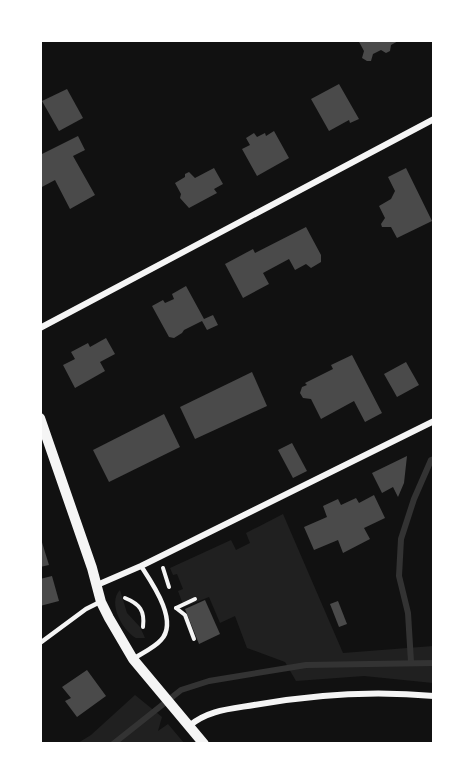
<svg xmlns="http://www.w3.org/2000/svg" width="474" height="784" font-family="Lato,sans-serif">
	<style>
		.green { fill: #202020 }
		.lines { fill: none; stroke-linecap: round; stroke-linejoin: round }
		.stream { stroke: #333; stroke-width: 6 }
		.building { fill: #4a4a4a }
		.path { stroke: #f5f5f5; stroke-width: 4 }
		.service { stroke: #f5f5f5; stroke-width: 4.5 }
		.minor { stroke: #f5f5f5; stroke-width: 6 }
		.tertiary { stroke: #f5f5f5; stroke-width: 10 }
	</style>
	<rect width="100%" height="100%" fill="#111"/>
	<g class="green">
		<path d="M283 514 343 653 433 646V683L364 676 296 681 285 662 247 648 235 616 220 623 209 597 184 607 178 591 183 589 177 574 173 575 170 568 231 540 236 550 250 543 246 533Z"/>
		<path d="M120 590 127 613 140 627 145 638H136C123 631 107 603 120 590Z"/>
		<path d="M135 695 162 717 158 731 168 724 184 743H78L91 735Z"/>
	</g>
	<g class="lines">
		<g class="stream">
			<path d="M411 662 408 613 399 576 401 539 414 499 431 460 434 459"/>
			<path d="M113 744 181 690 209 681 306 665 434 663"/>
		</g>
	</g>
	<g class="building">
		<path d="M358 40H400L391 45 390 51 386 53 381 50 373 54 371 61H367L362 58 364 51Z"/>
		<path d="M339 84 359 119 350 123 349 120 329 131 311 99Z"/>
		<path d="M67 89 83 118 59 131 42 101Z"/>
		<path d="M274 131 289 158 257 176 242 149 250 145 246 138 254 133 257 137 265 133 266 136Z"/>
		<path d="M78 136 85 150 73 156 95 195 70 209 55 180 40 188V155Z"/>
		<path d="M214 168 223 184 214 189 217 193 189 208 180 198 181 194 175 183 185 177V174L189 172 195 178Z"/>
		<path d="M406 168 432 221 397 238 391 227H382L381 224 385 218 379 206 391 199 395 191 388 177Z"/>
		<path d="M306 227 321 255V262L311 268 306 264 295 270 289 259 263 273 269 284 243 298 225 264 253 249 255 253Z"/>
		<path d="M186 286 204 319 213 315 218 325 207 330 202 321 184 330 182 333 174 338 169 337 152 306 163 300 165 303 174 299 172 294Z"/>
		<path d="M106 338 115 354 100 362 105 371 75 388 63 365 75 359 71 352 88 343 90 347Z"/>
		<path d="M352 355 382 413 365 422 354 401 321 419 311 399 303 398 300 393 302 387 307 385 305 383 333 369 331 365Z"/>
		<path d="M406 362 419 385 397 397 384 374Z"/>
		<path d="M252 372 267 406 195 439 180 407Z"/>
		<path d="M164 414 180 447 109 482 93 450Z"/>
		<path d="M292 443 307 471 293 478 278 450Z"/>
		<path d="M407 456 404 483 398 497 393 487 382 493 372 473Z"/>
		<path d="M374 495 385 518 364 528 370 539 343 553 338 540 314 550 304 527 327 517 323 506 338 499 341 505 356 498 359 503Z"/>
		<path d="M40 536 49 565 40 567Z"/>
		<path d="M52 576 59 601 40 606V579Z"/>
		<path d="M205 600 220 634 199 644 185 609Z"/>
		<path d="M338 601 347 624 339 627 330 604Z"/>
		<path d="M87 670 106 696 77 717 65 701 71 698 62 687Z"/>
	</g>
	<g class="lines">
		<g class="path">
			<path d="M163 568 169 587"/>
			<path d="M125 598C140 604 145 611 143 627"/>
			<path d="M176 608 185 615 194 639"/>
			<path d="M176 608 195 599"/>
		</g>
		<g class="service">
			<path d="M40 643 86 609 100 602"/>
			<path d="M133 659C142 653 154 648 161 640 179 621 152 583 141 566"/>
		</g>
		<g class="minor">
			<path d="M40 328 434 119"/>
			<path d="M97 585 141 566 434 421"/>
			<path d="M189 726C208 710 230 709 254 705 315 694 371 690 434 696"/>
		</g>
		<path class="tertiary" d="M40 418 92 568 101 602 109 618 133 659 204 744"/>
	</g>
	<rect width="474" height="784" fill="none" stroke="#ffffff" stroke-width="84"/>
</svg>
